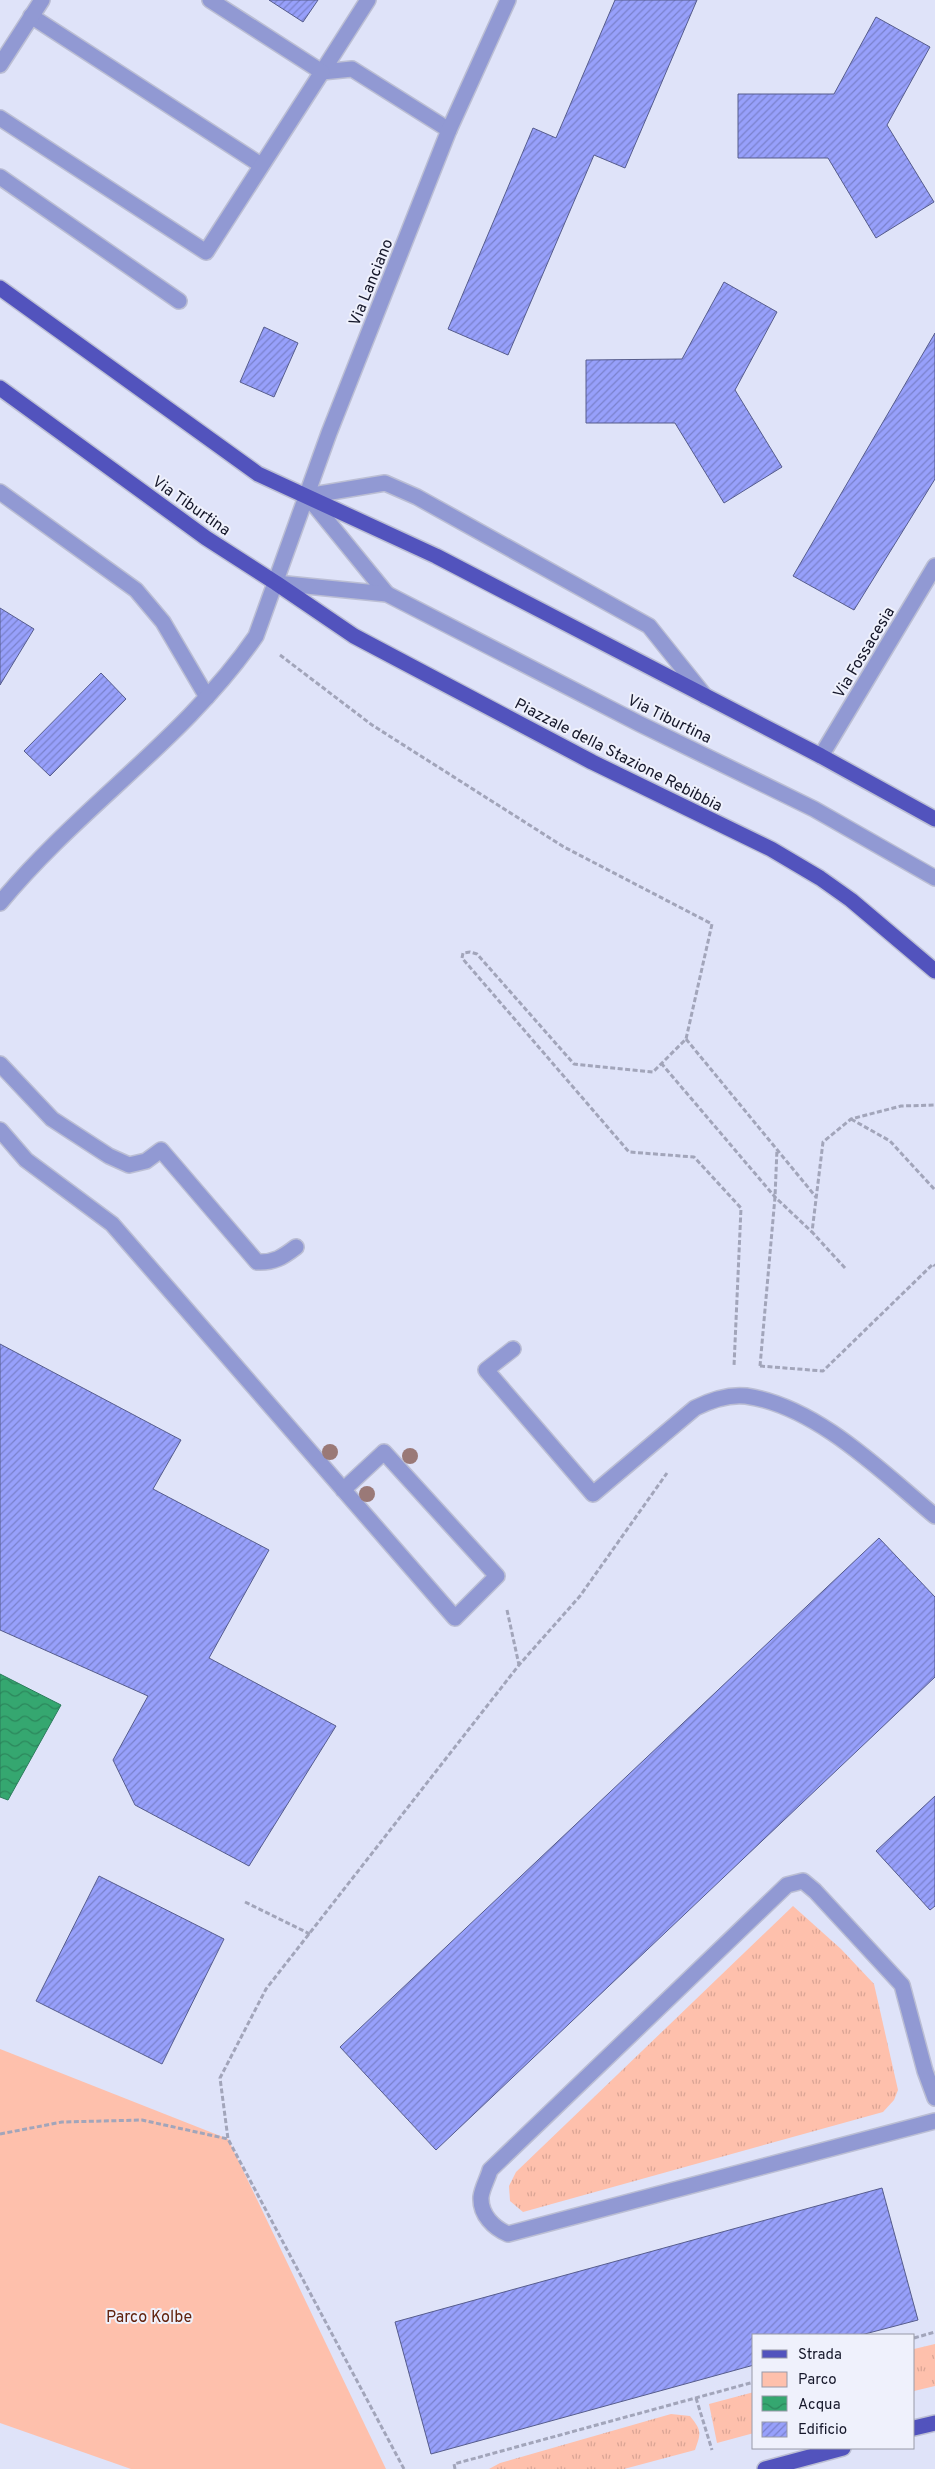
<svg xmlns="http://www.w3.org/2000/svg" width="935" height="2469" font-family="Overpass,sans-serif">
	<style>
		.grass { fill: url(#grass-tufts) }
		.park { fill: #fec0ac }
		.water { fill: url(#water-waves); stroke: #2b7c5b }
		.building { fill: url(#building-hatch); stroke: #565c8c }
		.lines { fill: none; stroke-linecap: round; stroke-linejoin: round }
		.minor-casing { stroke: #bbbed4; stroke-width: 18 }
		.major-casing { stroke: #bbbed4; stroke-width: 18 }
		.path { stroke: #a2a5ba; stroke-width: 3; stroke-dasharray: 5 2.5; stroke-linecap: butt }
		.minor { stroke: #9199d3; stroke-width: 15 }
		.major { stroke: #5253bd; stroke-width: 15 }
		.tree { fill: #9a7977 }
		.labels { text-anchor: middle; stroke-width: 4; stroke-linejoin: round; paint-order: stroke }
		.street-label { font-size: 16px; fill: #15172a; stroke: #eff1fc }
		.park-label { font-size: 16px; fill: #61220d; stroke: #eff1fc }
	</style>
	<defs>
		<pattern id="grass-tufts" width="24" height="20" patternUnits="userSpaceOnUse" patternTransform="scale(1.25)"><rect width="24" height="20" fill="#fec0ac"/><path d="M3 7l-1-3M5 7V3M7 7l1-3M15 17l-1-3M17 17v-4M19 17l1-3" fill="none" stroke="#d9a494"/></pattern>
		<pattern id="water-waves" width="16" height="10" patternUnits="userSpaceOnUse" patternTransform="scale(1.25)"><rect width="16" height="10" fill="#35a770"/><path d="M0 5q4-4 8 0t8 0" fill="none" stroke="#2c875c"/></pattern>
		<pattern id="building-hatch" width="6" height="6" patternUnits="userSpaceOnUse" patternTransform="scale(1.25)"><rect width="6" height="6" fill="#97a0fb"/><path d="M-1 1l2-2M0 6l6-6M5 7l2-2" fill="none" stroke="#7a81cb"/></pattern>
	</defs>
	<rect width="100%" height="100%" fill="#dfe3f9"/>
	<g class="grass">
		<path d="M793 1906 841 1949 874 1984 898 2090 894 2100 883 2112 523 2212 510 2201 509 2186 516 2172Z"/>
		<path d="M935 2344V2386L914 2391V2349Z"/>
		<path d="M754 2392V2433L717 2443 709 2404Z"/>
		<path d="M671 2414 690 2416C702 2431 701 2433 695 2450L624 2469H489L500 2463Z"/>
	</g>
	<path class="park" d="M0 2049 228 2139 386 2469H131L0 2423Z"/>
	<path class="water" d="M0 1674 61 1705 8 1800 0 1797Z"/>
	<g class="building">
		<path d="M269 0H318L303 22Z"/>
		<path d="M615 0H697L625 168 594 155 508 355 448 329 533 128 556 138Z"/>
		<path d="M876 17 930 47 887 125 934 202 876 238 828 158H738V94H834Z"/>
		<path d="M724 282 777 312 735 390 782 467 724 503 675 423H586V360L682 359Z"/>
		<path d="M264 327 298 343 274 397 240 382Z"/>
		<path d="M935 333V479L854 610 793 576Z"/>
		<path d="M0 608 34 629 0 685Z"/>
		<path d="M101 673 126 699 50 776 24 751Z"/>
		<path d="M0 1344 181 1440 153 1489 269 1550 209 1658 336 1726 249 1866 135 1805 113 1760 148 1696 0 1630Z"/>
		<path d="M879 1538 935 1597V1677L436 2150 340 2047Z"/>
		<path d="M935 1796V1906L930 1910 876 1851Z"/>
		<path d="M99 1876 224 1939 162 2064 36 2001Z"/>
		<path d="M882 2188 918 2320 861 2335H754V2365L431 2454 395 2322Z"/>
	</g>
	<g class="lines">
		<g class="minor-casing">
			<g id="minor">
				<path d="M31 16 261 165"/>
				<path d="M0 65 42 0"/>
				<path d="M322 72 352 69 449 130"/>
				<path d="M322 72 368 0"/>
				<path d="M0 118 206 252 322 72 210 0"/>
				<path d="M0 177 179 301"/>
				<path d="M0 492 136 590 163 622 207 697"/>
				<path d="M307 496 385 483 417 497 649 626 705 696"/>
				<path d="M307 496 387 594"/>
				<path d="M276 583 387 594 640 724 814 809 935 878"/>
				<path d="M821 756 935 566"/>
				<path d="M0 903C78 808 186 738 256 636L329 433 449 130 508 0"/>
				<path d="M0 1064 52 1119 109 1156 129 1165 146 1161 161 1150 257 1262C274 1263 283 1257 296 1247"/>
				<path d="M0 1130 26 1160 112 1224 455 1618 497 1576 384 1452 343 1490"/>
				<path d="M513 1349 486 1370 593 1494 695 1408C711 1400 728 1394 746 1396 817 1406 882 1472 935 1516"/>
				<path d="M935 2098 925 2071 902 1985 815 1891 803 1881 787 1885 490 2170C488 2178 482 2188 481 2197 480 2215 494 2228 508 2234L935 2121"/>
			</g>
		</g>
		<g class="major-casing">
			<g id="major">
				<path d="M0 288 258 474 436 556 821 756 935 819"/>
				<path d="M0 388 206 538 276 583 354 636 592 762 771 849 820 878 851 900 935 971"/>
				<path d="M914 2428 935 2423"/>
				<path d="M765 2469 843 2448"/>
			</g>
		</g>
		<g class="path">
			<path d="M280 655 372 725 564 847 712 924 686 1039 653 1072 574 1064 477 954 470 952 463 953 462 958 629 1152 694 1157 741 1208 734 1366"/>
			<path d="M686 1039 816 1197"/>
			<path d="M661 1063 775 1197 812 1232"/>
			<path d="M851 1119 890 1141 935 1190"/>
			<path d="M845 1268 812 1232 823 1142 851 1119 901 1106 935 1105"/>
			<path d="M760 1366 823 1371 933 1264 935 1266"/>
			<path d="M760 1366 775 1197 777 1149"/>
			<path d="M507 1610 519 1665"/>
			<path d="M245 1902 310 1934"/>
			<path d="M0 2134 62 2122 142 2120 228 2139"/>
			<path d="M914 2338 935 2332"/>
			<path d="M696 2398 712 2450"/>
			<path d="M404 2469 228 2139 220 2078 266 1989 519 1665 580 1596 667 1473"/>
			<path d="M455 2469 454 2464 754 2382"/>
		</g>
		<use href="#minor" class="minor"/>
		<use href="#major" class="major"/>
	</g>
	<g class="tree">
		<circle cx="330" cy="1452" r="8"/>
		<circle cx="410" cy="1456" r="8"/>
		<circle cx="367" cy="1494" r="8"/>
	</g>
	<g class="labels">
		<g class="street-label">
			<text transform="translate(370 282) rotate(-68)" y="6">Via Lanciano</text>
			<text transform="translate(192 505) rotate(35)" y="6">Via Tiburtina</text>
			<text transform="translate(863 652) rotate(-59)" y="6">Via Fossacesia</text>
			<text transform="translate(670 718) rotate(26)" y="6">Via Tiburtina</text>
			<text transform="translate(619 754) rotate(27)" y="6">Piazzale della Stazione Rebibbia</text>
		</g>
		<g class="park-label">
			<text x="149" y="2322">Parco Kolbe</text>
		</g>
	</g>
	<rect x="752" y="2334" width="162" height="115" fill="#eff1fc" stroke="#989aa8"/>
	<rect x="762" y="2350" width="25" height="8" fill="#5253bd" stroke="#989aa8"/>
	<text x="798" y="2359" font-size="15" fill="#15172a">Strada</text>
	<rect x="762" y="2372" width="25" height="15" fill="#fec0ac" stroke="#989aa8"/>
	<text x="798" y="2384" font-size="15" fill="#15172a">Parco</text>
	<rect x="762" y="2396" width="25" height="15" fill="url(#water-waves)" stroke="#989aa8"/>
	<text x="798" y="2409" font-size="15" fill="#15172a">Acqua</text>
	<rect x="762" y="2422" width="25" height="15" fill="url(#building-hatch)" stroke="#989aa8"/>
	<text x="798" y="2434" font-size="15" fill="#15172a">Edificio</text>
</svg>
